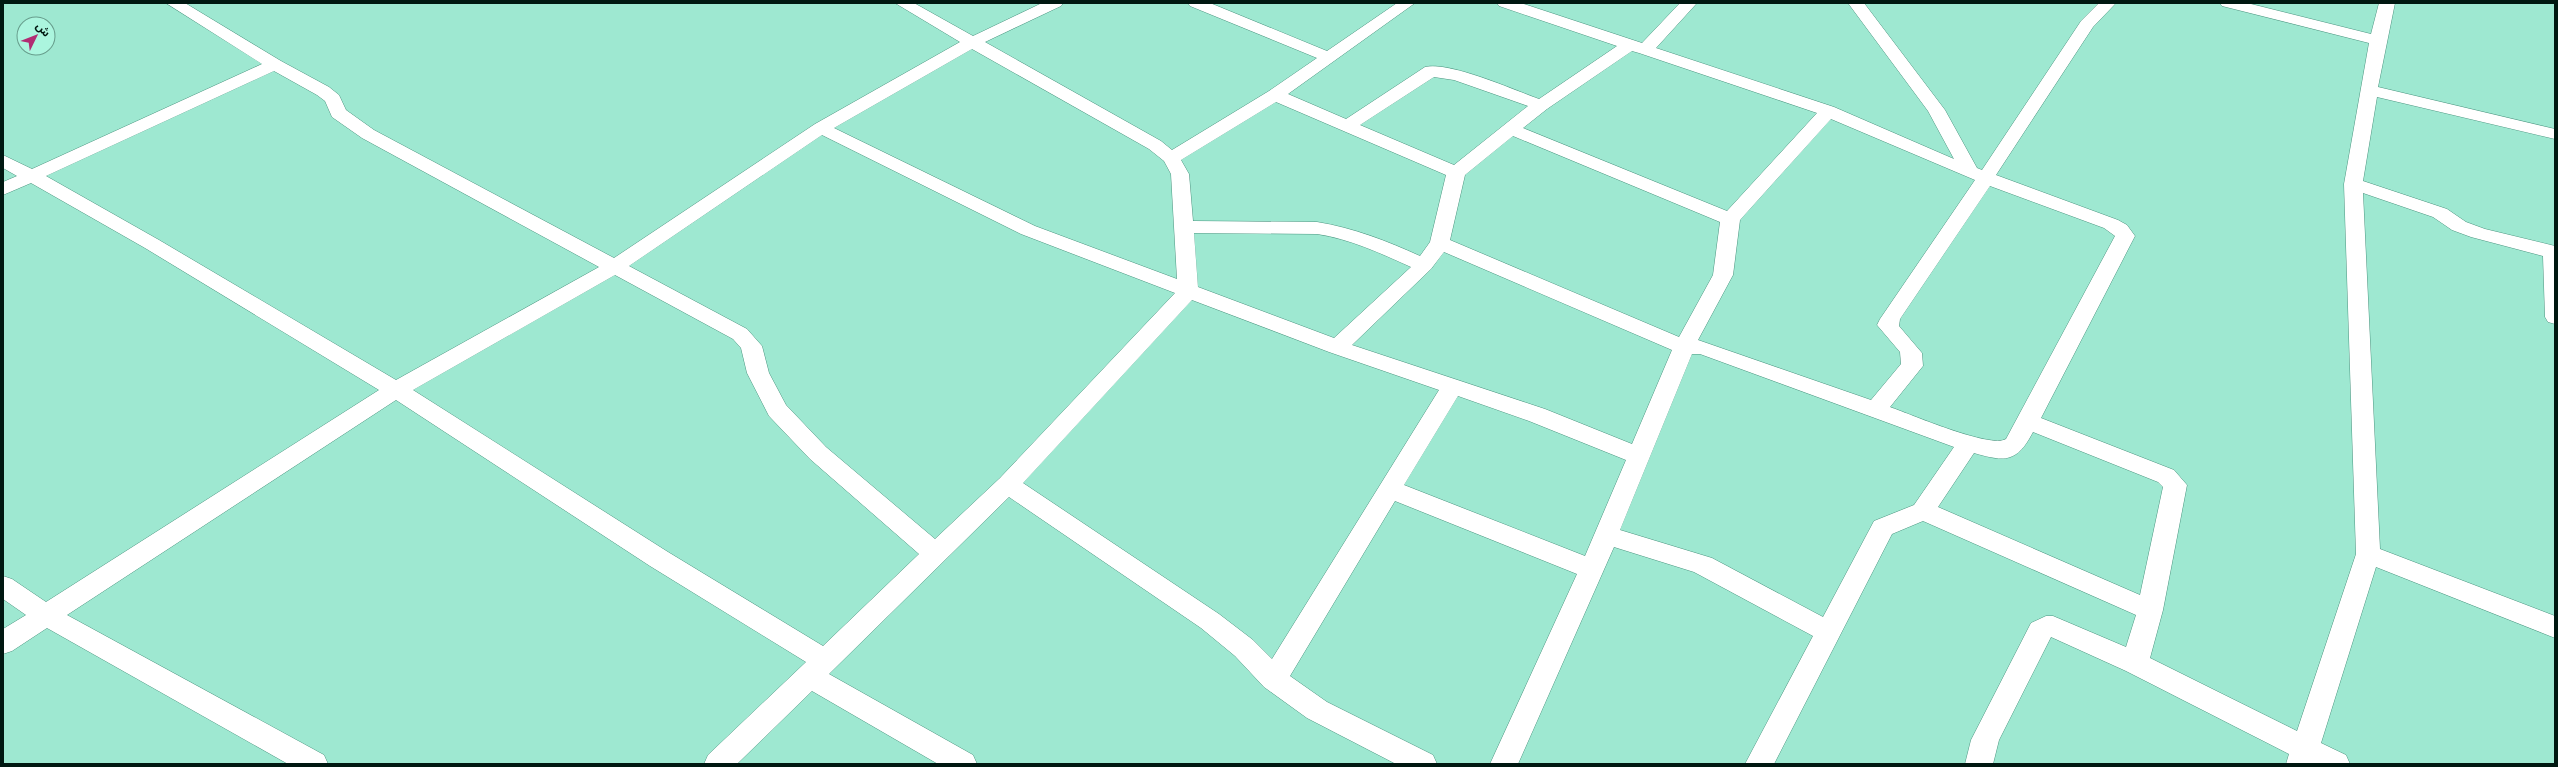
<svg xmlns="http://www.w3.org/2000/svg" width="2558" height="767" font-family="Quicksand,'Noto Sans Arabic',sans-serif">
	<style>
		.lines { fill: none; stroke-linecap: round; stroke-linejoin: round }
		.minor-casing { stroke: #4c9580; stroke-width: 1 }
		.minor { fill: #fff; fill-rule: evenodd }
	</style>
	<rect width="100%" height="100%" fill="#9ee8d1"/>
	<g class="lines">
		<g class="minor-casing">
			<path id="minor" d="M166 3H185L281 61 329 87 339 95 346 110 374 130 614 258 815 124 960 42 895 3H914L973 36 1042 3H1063L1061 6 985 42 1161 141 1172 150 1269 91 1317 58 1190 6 1188 3H1210L1327 51 1397 3H1415L1288 94 1346 119 1425 67C1449 61 1514 90 1539 99L1617 46 1499 6 1497 3H1521L1642 43 1680 3H1697L1656 48 1834 107 1954 159 1928 111 1848 3H1864L1945 110 1977 168 1982 170 2081 21 2099 3H2116L2093 27 1996 175 2118 220 2127 225 2135 236 2041 418 2174 470 2187 485 2163 610 2150 658 2297 731 2356 554 2344 184 2369 43 2222 6 2220 3H2247L2371 34 2379 3H2395L2378 87 2555 129V139L2377 97 2363 181 2447 209 2466 222 2485 229 2555 246V324L2548 322 2545 317 2543 256 2471 237 2452 230 2433 217 2363 193 2380 549 2555 616V638L2376 567 2321 743 2346 755 2350 764H2286L2289 754 2126 671 2051 637 1999 740 1993 764H1965L1971 740 2031 623 2046 616H2053L2126 647 2136 615 1923 521 1892 534 1774 764H1745L1813 636 1694 572 1614 547 1518 764H1490L1577 574 1395 501 1290 676 1327 702 1433 755 1437 764H1396L1307 718 1264 687 1235 656 1201 628 1009 497 829 674 973 755 977 764H938L812 691 737 764H704L708 755 806 662 650 566 396 400 67 615 324 755 328 764H288L47 628 12 651 3 654V629L26 615 3 599V576L12 579 46 602 379 390 145 248 31 183 3 195V182L17 176 3 168V155L32 169 262 64ZM972 49 1149 149 1164 161 1171 174 1177 279 1035 226 834 128ZM1632 51 1639 53 1817 113 1727 211 1523 128 1547 109ZM274 71 317 95 325 101 332 117 362 138 599 267 396 380 159 240 46 176ZM1434 77 1454 80 1528 106 1454 165 1360 125ZM1276 102 1446 175 1430 242 1420 256C1387 241 1354 228 1317 222L1193 221 1189 174 1181 160ZM1831 119 1975 180 1880 319 1877 325 1900 352 1901 364 1871 400 1698 340 1733 275 1740 220ZM822 135 1021 234 1175 293 1000 478 935 539 826 447 786 405 769 373 762 346 747 329 629 266ZM1513 136 1720 222 1713 275 1679 337 1450 240 1465 175ZM1990 186 2104 228 2115 236 2006 439C1991 449 1910 414 1890 407L1923 366 1922 353 1899 326 1900 319ZM1194 233 1317 234C1350 239 1380 253 1411 267L1334 338 1198 287ZM1444 252 1672 350 1632 444 1545 409 1352 345 1431 269ZM615 275 733 339 741 348 747 373 769 416 810 459 919 554 823 646 668 552 413 390ZM1192 300 1329 352 1439 390 1272 659 1253 640 1219 614 1023 483ZM1692 354H1700L1954 447 1914 505 1874 521 1823 617 1712 558 1620 530ZM1458 396 1529 421 1626 460 1585 556 1404 485ZM2033 432 2158 482 2163 487 2140 595 1938 507 1974 453C2005 462 2017 463 2033 432Z"/>
		</g>
		<use href="#minor" class="minor"/>
	</g>
	<rect width="2558" height="767" fill="none" stroke="#001811" stroke-width="8"/>
	<g transform="translate(36 36) rotate(47)"><circle r="19" fill="#abf5de" stroke="#679d8c"/>
	<path d="M0-3L7 15L0 10L-7 15Z" fill="#b12c73"/>
	<text y="-6" font-size="11" font-weight="bold" text-anchor="middle" fill="#001811">ش</text>
	</g>
</svg>
